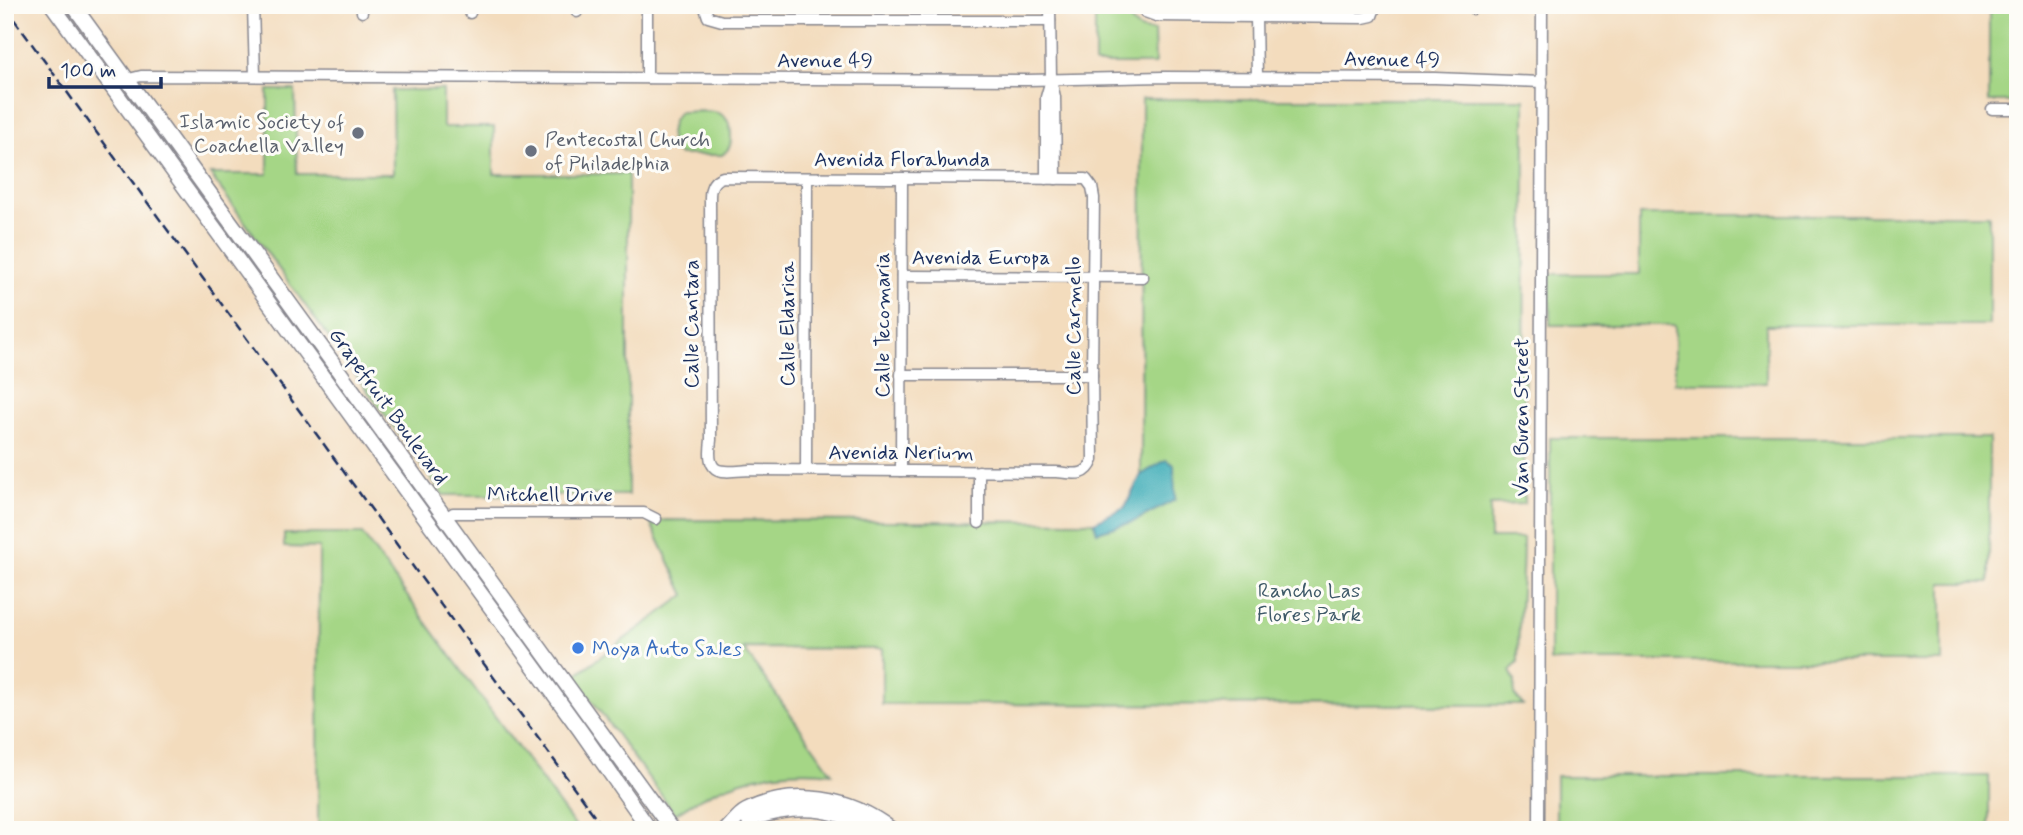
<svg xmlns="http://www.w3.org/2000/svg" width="2023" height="835" font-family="Mynerve,sans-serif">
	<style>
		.green { fill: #a5d686; stroke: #608272; stroke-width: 2 }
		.water { fill: #39aab6; stroke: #2a6c8a; stroke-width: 2 }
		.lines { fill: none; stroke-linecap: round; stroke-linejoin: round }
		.minor-casing { stroke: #87868e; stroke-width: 13 }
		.major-casing { stroke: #87868e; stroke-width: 17 }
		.minor { stroke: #fff; stroke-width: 10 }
		.major { stroke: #fff; stroke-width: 14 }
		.rail { stroke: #1b2f5e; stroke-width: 2.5; stroke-dasharray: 10 5; stroke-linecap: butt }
		.worship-dot { fill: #6b7280; stroke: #fdfcf7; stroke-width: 2.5 }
		.shop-dot { fill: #3f7fe0; stroke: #fdfcf7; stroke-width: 2.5 }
		.labels { text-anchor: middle; stroke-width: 6; stroke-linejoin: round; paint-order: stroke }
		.street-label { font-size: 21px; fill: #1b2f5e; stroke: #fdfcf7 }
		.worship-label { font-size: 21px; fill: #5b616d; stroke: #fdfcf7; text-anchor: end }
		.park-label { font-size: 21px; fill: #3e5968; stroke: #fdfcf7 }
		.shop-label { font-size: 21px; fill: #366cbe; stroke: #fdfcf7; text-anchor: start }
	</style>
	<rect width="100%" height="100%" fill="#fdfcf7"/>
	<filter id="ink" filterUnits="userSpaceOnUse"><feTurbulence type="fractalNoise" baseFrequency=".0143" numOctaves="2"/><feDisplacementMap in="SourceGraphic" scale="14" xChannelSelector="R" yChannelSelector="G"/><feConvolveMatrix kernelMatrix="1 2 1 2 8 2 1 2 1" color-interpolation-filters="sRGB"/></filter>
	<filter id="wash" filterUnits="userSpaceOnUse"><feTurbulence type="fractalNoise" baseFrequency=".00686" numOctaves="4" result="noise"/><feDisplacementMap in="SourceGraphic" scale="28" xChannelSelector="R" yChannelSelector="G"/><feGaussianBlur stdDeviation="1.57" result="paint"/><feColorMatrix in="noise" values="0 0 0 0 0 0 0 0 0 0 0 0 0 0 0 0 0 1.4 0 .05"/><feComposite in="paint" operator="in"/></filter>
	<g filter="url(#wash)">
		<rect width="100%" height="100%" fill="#f3dcbd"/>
		<g class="green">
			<rect x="1989" y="5" width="29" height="97"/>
			<path d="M1128 11C1130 26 1140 32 1154 31L1155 64H1095V12Z"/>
			<path d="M268 90H295L297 174H393L392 90H443V127H494V174H628V495H443L210 174H268Z"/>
			<path d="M1142 99H1525L1524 504 1490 505V538H1523C1523 580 1518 621 1518 662L1510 671 1515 681 1514 695 1523 705 882 704V649L743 648 832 773C774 766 723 781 675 814L574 676 685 595 650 522 667 520 1094 522 1097 532 1135 521 1174 500 1141 475Z"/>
			<path d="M680 112C703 112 731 104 731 136 731 145 730 149 722 155H680C666 149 668 120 680 112Z"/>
			<path d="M1639 215H1989V325H1766V383H1675V325H1550V274H1639Z"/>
			<path d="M1550 438H1989V583H1942V661H1550Z"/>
			<path d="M284 534H362L578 830H467L465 826 459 830H318L319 548 284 547Z"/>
			<rect x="1556" y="776" width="433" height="54"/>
		</g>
		<path class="water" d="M1166 460 1174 465 1175 500 1135 521 1097 532 1094 522 1125 507 1141 475Z"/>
	</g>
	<g filter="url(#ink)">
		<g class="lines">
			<g class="minor-casing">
				<g id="minor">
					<path d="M253 5 255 76"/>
					<path d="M647 5V78"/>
					<path d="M704 5 708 17 722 21H1050"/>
					<path d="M1050 5 1051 80 1055 97 1056 179"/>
					<path d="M1142 5 1145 12 1156 16 1363 18 1372 16 1376 5"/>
					<path d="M1473 9V5"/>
					<path d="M362 12V5"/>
					<path d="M577 12V5"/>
					<path d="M470 13V5"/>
					<path d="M1256 17 1257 77"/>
					<path d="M112 88 125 80 141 76 1028 80 1163 77 1435 78 1542 82"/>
					<path d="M1992 109H2018"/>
					<path d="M723 177 1086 179 1092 187 1094 198 1092 375 1093 460C1086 479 1072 473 1056 472L750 470C720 472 706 477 711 440L710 197C710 187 713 180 723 177Z"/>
					<path d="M1046 179V97L1050 83"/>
					<path d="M902 276 1143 277"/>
					<path d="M901 375H1092"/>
					<path d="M806 470 807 178"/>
					<path d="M901 471 902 178"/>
					<path d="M979 471V523"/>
					<path d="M445 519 453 513H644L656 519"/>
					<path d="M1539 830 1542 5"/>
				</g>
			</g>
			<g class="major-casing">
				<g id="major">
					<path d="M52 5 580 730 650 830"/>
					<path d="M73 5 672 830"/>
					<path d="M748 820C797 803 830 806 876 830"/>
					<path d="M726 830C733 824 738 815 746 811 793 787 851 798 892 830"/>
				</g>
			</g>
			<use href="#minor" class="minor"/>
			<use href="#major" class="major"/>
			<path class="rail" d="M5 7 605 830"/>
		</g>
	</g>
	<g class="worship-dot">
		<circle cx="358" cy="133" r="7"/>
		<circle cx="531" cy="151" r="7"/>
	</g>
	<circle class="shop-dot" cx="578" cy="648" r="7"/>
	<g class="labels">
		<g class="street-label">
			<text transform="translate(1392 59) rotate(1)" y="7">Avenue 49</text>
			<text x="825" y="67">Avenue 49</text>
			<text x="902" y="166">Avenida Florabunda</text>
			<text x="981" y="264">Avenida Europa</text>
			<text transform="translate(691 324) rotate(-90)" y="7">Calle Cantara</text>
			<text transform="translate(787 324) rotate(-90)" y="7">Calle Eldarica</text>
			<text transform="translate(882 325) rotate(-90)" y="7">Calle Tecomaria</text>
			<text transform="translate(1073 326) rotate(-90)" y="7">Calle Carmello</text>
			<text transform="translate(389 406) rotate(54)" y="7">Grapefruit Boulevard</text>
			<text transform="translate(1521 417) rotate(-90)" y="7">Van Buren Street</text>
			<text x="901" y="459">Avenida Nerium</text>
			<text x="550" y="501">Mitchell Drive</text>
		</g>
		<g class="worship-label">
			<text x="344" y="128">Islamic Society of<tspan x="344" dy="24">Coachella Valley</tspan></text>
			<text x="545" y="146" text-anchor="start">Pentecostal Church<tspan x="545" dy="24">of Philadelphia</tspan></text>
		</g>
		<g class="park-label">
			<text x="1309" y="597">Rancho Las<tspan x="1309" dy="24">Flores Park</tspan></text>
		</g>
		<g class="shop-label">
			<text x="592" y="655">Moya Auto Sales</text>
		</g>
	</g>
	<rect width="2023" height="835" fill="none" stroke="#fdfcf7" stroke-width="28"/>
	<path d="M49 77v10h112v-10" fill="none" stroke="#1b2f5e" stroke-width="3.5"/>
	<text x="60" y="77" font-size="21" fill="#1b2f5e" stroke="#fdfcf7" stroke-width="5" paint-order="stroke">100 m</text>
</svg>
